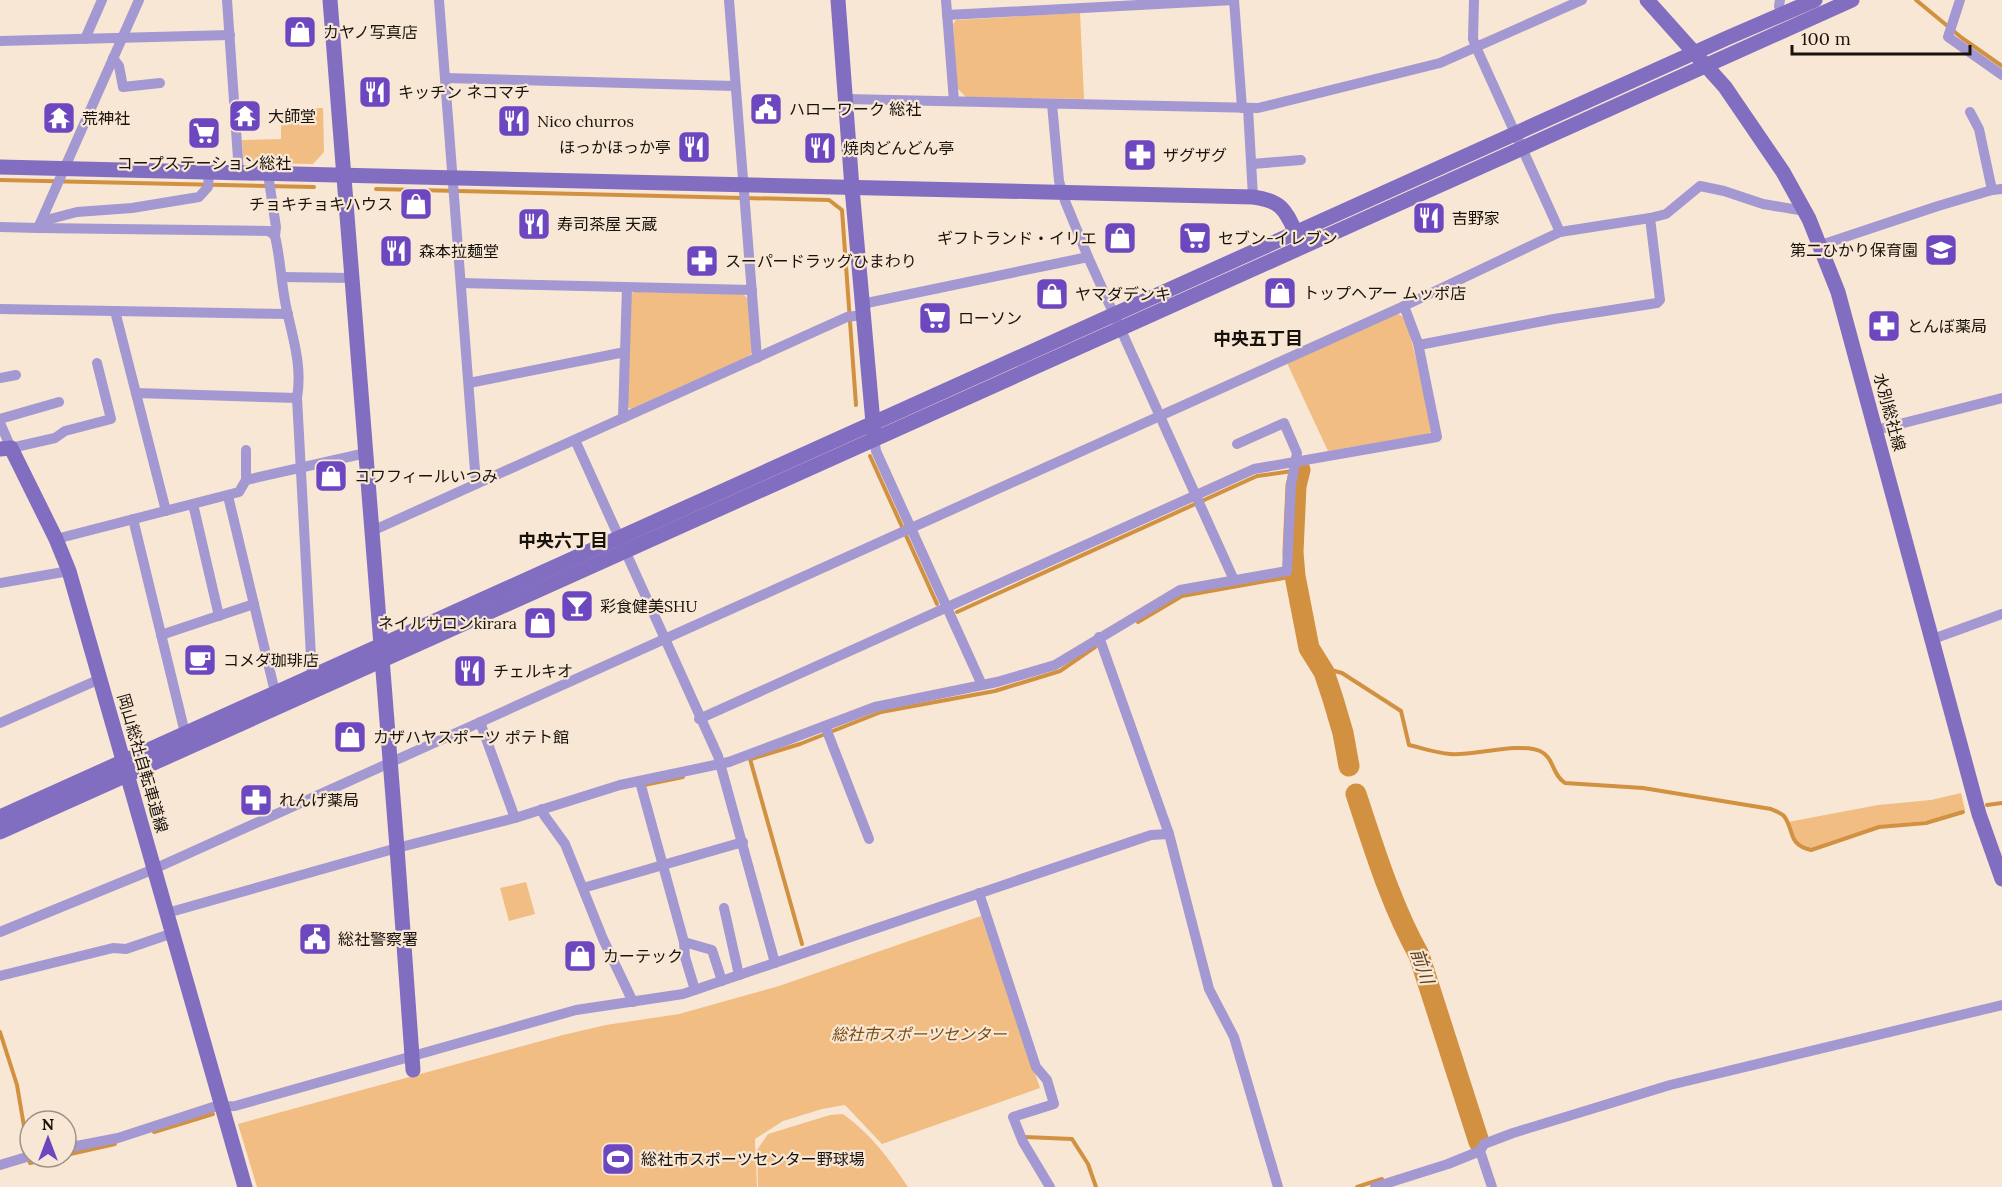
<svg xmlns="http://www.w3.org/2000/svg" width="2002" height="1187" font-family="Lora,'Noto Sans JP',serif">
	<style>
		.green { fill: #f1bd82 }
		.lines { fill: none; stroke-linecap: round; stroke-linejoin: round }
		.stream { stroke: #d19141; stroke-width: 4 }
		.river { stroke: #d19141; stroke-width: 21 }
		.street { stroke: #a398d1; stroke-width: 10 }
		.secondary { stroke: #826ec1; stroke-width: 15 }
		.labels { text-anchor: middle; stroke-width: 4.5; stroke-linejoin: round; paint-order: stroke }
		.poi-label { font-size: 16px; fill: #18120c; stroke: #f8e7d5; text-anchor: start }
		.street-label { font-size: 16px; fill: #18120c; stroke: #f8e7d5 }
		.park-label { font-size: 16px; font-style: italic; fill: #784d11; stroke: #f8e7d5 }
		.neighbourhood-label { font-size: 18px; font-weight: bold; fill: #18120c; stroke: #f8e7d5 }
		.water-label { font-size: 18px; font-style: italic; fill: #5e4322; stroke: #f8e7d5 }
	</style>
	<rect width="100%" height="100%" fill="#f8e7d5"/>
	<g class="green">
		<path d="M1080 13 1084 99 966 97 957 88 953 24 956 20Z"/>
		<path d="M323 108 324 152 313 164 248 163 243 158 242 140 281 139V117L302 116V109Z"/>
		<path d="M634 292 743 294 748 299 753 351 749 356 631 409 626 406 629 296Z"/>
		<path d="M1397 313 1403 317 1409 330 1433 429 1429 434 1328 451 1287 363Z"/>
		<path d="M1961 793 1965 810 1933 820 1876 826 1810 848 1797 842 1788 822 1878 805 1931 800Z"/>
		<path d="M526 882 535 914 509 921 500 888Z"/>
		<path d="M981 916 1040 1088 882 1144 845 1105 822 1109 783 1121 755 1139 757 1187H257L238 1124 563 1035 606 1025 679 1014 779 986Z"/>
		<path d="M843 1114C870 1133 890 1160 908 1187H758L757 1150 768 1134 830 1115Z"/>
	</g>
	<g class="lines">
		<g class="stream">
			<path d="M1916 0 1962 38 2002 66"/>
			<path d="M0 180 314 187"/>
			<path d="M376 189 829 200 842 210 856 405"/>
			<path d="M870 456 937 604"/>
			<path d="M957 612 1257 476 1300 470"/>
			<path d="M1138 622 1182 596 1295 576"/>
			<path d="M1320 667 1342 673 1401 711 1409 745C1422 748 1436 753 1450 754 1474 756 1518 742 1540 751 1554 757 1552 775 1565 783L1643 788 1771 809C1775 811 1781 813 1784 816 1795 831 1787 844 1811 850L1879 827 1926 823 1963 812"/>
			<path d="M750 759 802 944"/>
			<path d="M751 759 800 744 881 712 995 691 1060 671 1095 647"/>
			<path d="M644 785 683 777"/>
			<path d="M1987 805 2002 803"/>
			<path d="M0 1032 17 1085 28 1150"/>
			<path d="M154 1132 213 1114"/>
			<path d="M1025 1137 1072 1139 1088 1164 1096 1187"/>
			<path d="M66 1155 115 1144"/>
			<path d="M29 1160 30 1163 58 1157"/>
			<path d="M1357 1187 1382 1179"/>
		</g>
		<g class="river">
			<path d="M1300 470 1296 486 1293 552 1295 576 1309 648 1324 672 1333 699 1343 733 1349 766"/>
			<path d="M1356 794C1374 848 1391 905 1419 955L1479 1142"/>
		</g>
		<g class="street">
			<path d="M227 0 239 173"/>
			<path d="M439 0 476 484"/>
			<path d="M729 0 757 358"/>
			<path d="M946 0 954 101"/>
			<path d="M1234 0 1242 108"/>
			<path d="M1780 0 1779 6 1782 14"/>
			<path d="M1960 0 1948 37 2002 75"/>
			<path d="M947 15 1234 0"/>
			<path d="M85 39 102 0"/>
			<path d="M0 41 230 35"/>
			<path d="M113 58 119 66 123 87 160 83"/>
			<path d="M445 78 735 86"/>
			<path d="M846 99 1258 108 1440 63 1582 0"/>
			<path d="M1052 104 1059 181 1065 201 1088 257 1234 580"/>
			<path d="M1248 108 1253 197"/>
			<path d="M1970 112 1979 129 1992 190"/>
			<path d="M1252 164 1301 160"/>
			<path d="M268 174 276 227 275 236"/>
			<path d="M41 226 50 219 77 212 132 208 199 197 208 187 209 173"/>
			<path d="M0 227 38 228 139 0"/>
			<path d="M38 228 269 231 275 236C280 257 281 279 285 301 291 334 303 363 297 398L312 675"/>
			<path d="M1560 232 1650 218 1666 214 1700 186 1724 191 1763 204 1805 211"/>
			<path d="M1821 245 1938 206 1992 190 2002 189"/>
			<path d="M282 277 352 278"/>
			<path d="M461 283 752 290"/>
			<path d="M862 304 1088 257"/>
			<path d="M0 309 288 314"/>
			<path d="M115 311 166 511"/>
			<path d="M1419 345 1554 319 1657 303 1660 300 1650 218"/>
			<path d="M0 378 16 375"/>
			<path d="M469 383 625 352"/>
			<path d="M136 393 297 398"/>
			<path d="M623 418 627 287"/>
			<path d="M0 419 59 402"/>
			<path d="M0 423 11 448 55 438 65 431 111 419 97 363"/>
			<path d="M1876 430 2002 398"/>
			<path d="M874 438 876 451 982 685"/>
			<path d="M575 440 718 756 775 963"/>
			<path d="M246 480V450"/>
			<path d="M228 496 275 692"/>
			<path d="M193 504 219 616"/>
			<path d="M133 519 185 733"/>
			<path d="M372 531 847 317 863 315"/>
			<path d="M56 539 239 492 246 480 366 453"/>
			<path d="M0 583 69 571"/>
			<path d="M161 635 254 604"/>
			<path d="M1099 637 1169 834 1209 989 1234 1037 1278 1187"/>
			<path d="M1933 639 2002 614"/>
			<path d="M699 719 1254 469 1437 437 1418 343 1404 306"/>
			<path d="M480 722 515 818"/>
			<path d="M0 723 100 679"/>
			<path d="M825 726 869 839"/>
			<path d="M640 782 684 942 685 957 695 990"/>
			<path d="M542 809 544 815 565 844 603 939 633 1002"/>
			<path d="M583 888 743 842"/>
			<path d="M979 893 1036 1067 1047 1080 1054 1104 1013 1117 1023 1142 1050 1187"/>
			<path d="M724 908 739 975"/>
			<path d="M167 913 397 848 515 818 620 785 729 762 875 707 997 682 1055 665 1180 590 1287 571 1291 485 1297 453 1284 423 1237 444"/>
			<path d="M0 932 154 869 1404 306 1560 232 1476 47 1473 39 1474 0"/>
			<path d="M684 942 712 950 722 981"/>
			<path d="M0 976 113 948 126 949 173 933"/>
			<path d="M66 1148 118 1138 213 1107 235 1106 576 1010 683 994 1151 835 1169 834"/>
			<path d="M1480 1151 1492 1187"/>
			<path d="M0 1165 30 1156"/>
			<path d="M1375 1187 1448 1164 1480 1151 1484 1144 1513 1133 1670 1085 2002 1005"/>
		</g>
		<g class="secondary">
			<path d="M330 0 397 848 413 1070"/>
			<path d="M838 0 852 188 874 434"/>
			<path d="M1647 0 1725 87 1783 172 1809 219 1838 292 1979 814 2002 879"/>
			<path d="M0 167 1253 197C1286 201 1286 214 1300 241"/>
			<path d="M0 449 11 448 56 539 69 571 245 1187"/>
			<path d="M0 817 1727 38 1815 0"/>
			<path d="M0 832 1852 0"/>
		</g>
	</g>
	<defs>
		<g id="shop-square" transform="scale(1.725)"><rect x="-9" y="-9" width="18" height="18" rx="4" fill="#6d47c0" stroke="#f8e7d5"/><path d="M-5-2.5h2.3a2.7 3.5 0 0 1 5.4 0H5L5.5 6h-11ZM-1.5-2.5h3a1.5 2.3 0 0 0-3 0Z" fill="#fff"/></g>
		<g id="restaurant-square" transform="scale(1.725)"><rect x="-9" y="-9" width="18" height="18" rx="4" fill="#6d47c0" stroke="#f8e7d5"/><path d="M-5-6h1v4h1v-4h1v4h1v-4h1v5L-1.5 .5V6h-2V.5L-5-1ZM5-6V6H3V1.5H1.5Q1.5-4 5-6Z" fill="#fff"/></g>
		<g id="civic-square" transform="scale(1.725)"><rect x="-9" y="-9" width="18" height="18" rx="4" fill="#6d47c0" stroke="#f8e7d5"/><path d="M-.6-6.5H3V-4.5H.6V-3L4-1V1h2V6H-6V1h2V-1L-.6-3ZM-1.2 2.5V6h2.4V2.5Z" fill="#fff"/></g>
		<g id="temple-square" transform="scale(1.725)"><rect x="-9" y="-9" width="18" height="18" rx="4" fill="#6d47c0" stroke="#f8e7d5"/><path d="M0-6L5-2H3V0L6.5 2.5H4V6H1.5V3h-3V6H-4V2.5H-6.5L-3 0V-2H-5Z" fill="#fff"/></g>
		<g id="supermarket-square" transform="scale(1.725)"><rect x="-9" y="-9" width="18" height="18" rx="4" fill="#6d47c0" stroke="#f8e7d5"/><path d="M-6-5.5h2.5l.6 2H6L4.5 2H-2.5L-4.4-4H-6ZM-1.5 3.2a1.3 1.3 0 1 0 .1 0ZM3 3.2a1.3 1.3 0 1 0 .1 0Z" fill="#fff"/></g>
		<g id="pharmacy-square" transform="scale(1.725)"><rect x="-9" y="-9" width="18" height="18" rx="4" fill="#6d47c0" stroke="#f8e7d5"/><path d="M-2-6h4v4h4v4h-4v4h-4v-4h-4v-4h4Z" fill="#fff"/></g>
		<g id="school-square" transform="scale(1.725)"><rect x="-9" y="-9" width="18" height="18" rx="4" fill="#6d47c0" stroke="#f8e7d5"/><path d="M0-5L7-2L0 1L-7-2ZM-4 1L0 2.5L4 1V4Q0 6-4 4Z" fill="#fff"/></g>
		<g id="bar-square" transform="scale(1.725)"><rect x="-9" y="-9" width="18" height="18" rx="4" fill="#6d47c0" stroke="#f8e7d5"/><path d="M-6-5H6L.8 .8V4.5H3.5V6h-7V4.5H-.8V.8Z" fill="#fff"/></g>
		<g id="cafe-square" transform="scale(1.725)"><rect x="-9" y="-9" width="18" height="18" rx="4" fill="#6d47c0" stroke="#f8e7d5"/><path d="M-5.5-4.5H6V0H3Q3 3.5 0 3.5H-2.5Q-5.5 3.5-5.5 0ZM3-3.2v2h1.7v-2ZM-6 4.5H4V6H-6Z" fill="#fff"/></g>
		<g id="stadium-square" transform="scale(1.725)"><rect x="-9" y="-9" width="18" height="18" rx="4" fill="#6d47c0" stroke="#f8e7d5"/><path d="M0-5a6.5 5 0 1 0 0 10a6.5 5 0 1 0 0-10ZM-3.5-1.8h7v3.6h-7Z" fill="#fff"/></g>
	</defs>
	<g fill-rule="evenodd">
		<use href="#shop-square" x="300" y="32"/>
		<use href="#restaurant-square" x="375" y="92"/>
		<use href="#civic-square" x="766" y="109"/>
		<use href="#temple-square" x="245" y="116"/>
		<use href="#temple-square" x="59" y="118"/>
		<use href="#restaurant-square" x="514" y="121"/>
		<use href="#supermarket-square" x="204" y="133"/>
		<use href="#restaurant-square" x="694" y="147"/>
		<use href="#restaurant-square" x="820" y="148"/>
		<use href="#pharmacy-square" x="1140" y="155"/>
		<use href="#shop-square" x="416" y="204"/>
		<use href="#restaurant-square" x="1429" y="218"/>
		<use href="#restaurant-square" x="534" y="224"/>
		<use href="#shop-square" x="1120" y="238"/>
		<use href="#supermarket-square" x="1195" y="238"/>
		<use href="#school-square" x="1941" y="250"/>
		<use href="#restaurant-square" x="396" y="251"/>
		<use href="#pharmacy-square" x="702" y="261"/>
		<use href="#shop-square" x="1280" y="293"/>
		<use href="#shop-square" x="1052" y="294"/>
		<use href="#supermarket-square" x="935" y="318"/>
		<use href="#pharmacy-square" x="1884" y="326"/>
		<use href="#shop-square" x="331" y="476"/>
		<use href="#bar-square" x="577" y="606"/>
		<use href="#shop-square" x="540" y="623"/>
		<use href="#cafe-square" x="200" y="660"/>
		<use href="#restaurant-square" x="470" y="671"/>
		<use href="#shop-square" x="350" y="737"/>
		<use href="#pharmacy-square" x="256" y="800"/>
		<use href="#civic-square" x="315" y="939"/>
		<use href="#shop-square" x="580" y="956"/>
		<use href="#stadium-square" x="618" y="1159"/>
	</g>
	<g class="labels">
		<g class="poi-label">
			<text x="323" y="38">カヤノ写真店</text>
			<text x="398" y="98">キッチン ネコマチ</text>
			<text x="789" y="115">ハローワーク 総社</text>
			<text x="268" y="122">大師堂</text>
			<text x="82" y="124">荒神社</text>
			<text x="537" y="127">Nico churros</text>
			<text x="671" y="153" text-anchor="end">ほっかほっか亭</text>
			<text x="843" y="154">焼肉どんどん亭</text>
			<text x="1163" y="161">ザグザグ</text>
			<text x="204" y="169" text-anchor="middle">コープステーション総社</text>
			<text x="393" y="210" text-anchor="end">チョキチョキハウス</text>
			<text x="1452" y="224">吉野家</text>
			<text x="557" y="230">寿司茶屋 天蔵</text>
			<text x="1097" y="244" text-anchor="end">ギフトランド・イリエ</text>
			<text x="1218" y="244">セブン-イレブン</text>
			<text x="1918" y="256" text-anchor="end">第二ひかり保育園</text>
			<text x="419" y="257">森本拉麺堂</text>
			<text x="725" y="267">スーパードラッグひまわり</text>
			<text x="1303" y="299">トップヘアー ムッポ店</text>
			<text x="1075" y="300">ヤマダデンキ</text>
			<text x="958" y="324">ローソン</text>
			<text x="1907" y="332">とんぼ薬局</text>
			<text x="354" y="482">コワフィールいつみ</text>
			<text x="600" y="612">彩食健美SHU</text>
			<text x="517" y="629" text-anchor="end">ネイルサロンkirara</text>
			<text x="223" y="666">コメダ珈琲店</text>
			<text x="493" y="677">チェルキオ</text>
			<text x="373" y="743">カザハヤスポーツ ポテト館</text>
			<text x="279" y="806">れんげ薬局</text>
			<text x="338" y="945">総社警察署</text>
			<text x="603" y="962">カーテック</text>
			<text x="641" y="1165">総社市スポーツセンター野球場</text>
		</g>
		<g class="street-label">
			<text transform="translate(1890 412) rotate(75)" y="6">水別総社線</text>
			<text transform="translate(143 763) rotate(74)" y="6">岡山総社自転車道線</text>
		</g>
		<g class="park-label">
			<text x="919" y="1040">総社市スポーツセンター</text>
		</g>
		<g class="neighbourhood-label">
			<text x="1258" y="345">中央五丁目</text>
			<text x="563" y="547">中央六丁目</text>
		</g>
		<g class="water-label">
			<text transform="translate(1422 966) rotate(71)" y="6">前川</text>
		</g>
	</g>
	<g transform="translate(48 1139)"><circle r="28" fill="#f8e7d5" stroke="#9e9285" stroke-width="1.5"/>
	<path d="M0-4.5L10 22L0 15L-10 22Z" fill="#6d47c0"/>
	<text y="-9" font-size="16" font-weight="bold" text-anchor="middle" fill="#18120c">N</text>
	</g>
	<path d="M1792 45v9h178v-9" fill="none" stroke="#18120c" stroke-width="3"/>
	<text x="1801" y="45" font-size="18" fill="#18120c" stroke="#f8e7d5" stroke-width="4.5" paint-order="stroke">100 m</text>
</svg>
